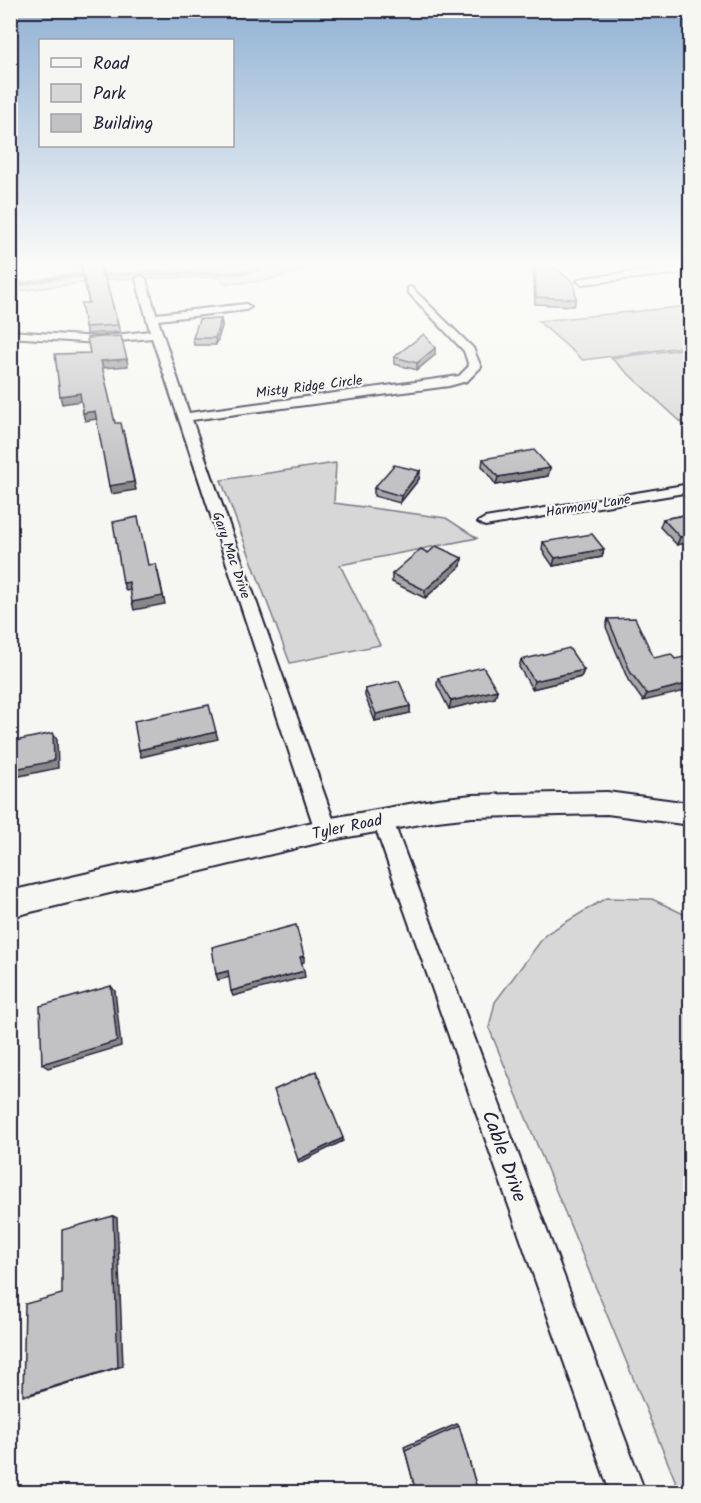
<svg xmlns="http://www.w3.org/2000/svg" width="701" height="1503" font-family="Kalam,sans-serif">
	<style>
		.green { fill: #d7d7d7; stroke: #7c7c89; stroke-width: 1.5 }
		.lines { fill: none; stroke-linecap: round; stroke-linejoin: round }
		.stream { stroke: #757583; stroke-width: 4 }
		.minor-casing { stroke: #22223b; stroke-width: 4 }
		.tertiary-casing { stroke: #22223b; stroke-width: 4 }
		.minor { fill: #f6f6f2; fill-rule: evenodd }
		.tertiary { fill: #f6f6f2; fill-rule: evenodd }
		.wall { fill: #a7a7a9; stroke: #22223b; stroke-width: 1.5 }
		.shaded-wall { fill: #888889; stroke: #22223b; stroke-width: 1.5 }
		.building { fill: #c2c2c4; stroke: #22223b; stroke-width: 1.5 }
		.labels { text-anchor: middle; stroke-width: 4.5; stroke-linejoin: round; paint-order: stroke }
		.far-street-label { font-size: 14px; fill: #22223b; stroke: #f6f6f2 }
		.street-label { font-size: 16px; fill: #22223b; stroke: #f6f6f2 }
		.near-street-label { font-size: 20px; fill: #22223b; stroke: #f6f6f2 }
	</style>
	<rect width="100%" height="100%" fill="#f6f6f2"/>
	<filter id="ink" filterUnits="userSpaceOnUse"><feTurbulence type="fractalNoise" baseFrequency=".0167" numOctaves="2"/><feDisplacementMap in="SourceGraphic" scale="12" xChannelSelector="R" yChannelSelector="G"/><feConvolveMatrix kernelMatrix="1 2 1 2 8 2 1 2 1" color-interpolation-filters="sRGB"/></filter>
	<g filter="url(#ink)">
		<g class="green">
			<path d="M250 263H331L264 281 224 284 220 277 111 279 11 292V283Z"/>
			<path d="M690 306V346L583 360 538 321Z"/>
			<path d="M690 348V430L611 358Z"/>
			<path d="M336 463 334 503 446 518 477 538 340 565 380 645 290 663 221 480Z"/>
			<path d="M606 898 652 899 690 917V1492H680L489 1028 495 1002 546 934Z"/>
		</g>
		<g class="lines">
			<path class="stream" d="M10 287 67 275 242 273 280 263"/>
			<g class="minor-casing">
				<g id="minor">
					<path d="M690 266V272L582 284 577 281 582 278Z"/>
					<path d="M141 276 146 279 156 314 246 304 251 307 246 310 158 320 189 413 459 376 469 366 464 351 408 292V288L411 287 473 348 481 367 467 381 449 386 192 420 337 830 333 836 326 839 319 836 315 830 152 338 97 343 10 337V331L97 337 150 331 136 279Z"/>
					<path d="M690 484V492L485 526 478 522 485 518Z"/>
					<path d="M382 809 389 812 392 818 645 1492H610L372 818 375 812Z"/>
				</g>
			</g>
			<g class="tertiary-casing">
				<path id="tertiary" d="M607 792 690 803V825L607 814 472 817 437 821 326 841 10 917V891L326 819 437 799 472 795Z"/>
			</g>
			<use href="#minor" class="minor"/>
			<use href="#tertiary" class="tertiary"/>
		</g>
		<g class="wall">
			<path d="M76 263H102L103 276 105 277 120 332 87 334 85 327 89 303 81 267H77Z"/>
			<path d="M533 263H549L576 299 574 306 535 304Z"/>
			<path d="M671 263H690V264L674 265Z"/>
			<path d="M690 268V277L688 275Z"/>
			<path d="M221 319 222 326 216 345H194L193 338Z"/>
			<path d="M435 355 417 370 394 364V357Z"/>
			<path d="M483 459 548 476 496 485 482 466Z"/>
			<path d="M420 471 419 479 400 503 374 496V488Z"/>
			<path d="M690 514V542L677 545 660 527 663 519Z"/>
			<path d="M543 542 604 549 602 557 553 566 542 550Z"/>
			<path d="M428 553 462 558 461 566 425 598 392 582V574Z"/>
			<path d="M608 619 654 658 675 659 643 701 628 680 606 627Z"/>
			<path d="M521 660 584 670 581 677 532 689 519 667Z"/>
			<path d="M438 678 497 690 495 698 449 709 437 685Z"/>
			<path d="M365 689 410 706V713L375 721 365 696Z"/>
			<path d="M457 1424 459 1426 478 1492H416L404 1447Z"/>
		</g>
		<g class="shaded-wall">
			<path d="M14 263H16L17 273H10V267Z"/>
			<path d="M76 263H81L82 267H77Z"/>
			<path d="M101 263H102L103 283 101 276Z"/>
			<path d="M221 319 222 326 216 345 215 338Z"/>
			<path d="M435 348V355L417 370V363Z"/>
			<path d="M127 359 128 366 103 368 101 361Z"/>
			<path d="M80 393 82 401 62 404 60 396Z"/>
			<path d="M95 411 97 419 85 421 83 413Z"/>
			<path d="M123 430 136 490 111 494 109 486Z"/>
			<path d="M550 468 548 476 496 485 498 477Z"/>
			<path d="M420 471 419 479 400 503 401 496Z"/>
			<path d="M690 535V542L677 545 680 537Z"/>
			<path d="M604 549 602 557 553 566 555 558Z"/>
			<path d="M462 558 461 566 425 598V590Z"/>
			<path d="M158 572 165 604 134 610 132 602Z"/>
			<path d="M129 582 131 590 126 591 123 583Z"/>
			<path d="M584 670 581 677 532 689 534 681Z"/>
			<path d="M690 683V690L643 701 647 694Z"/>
			<path d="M497 690 495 698 449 709 451 701Z"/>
			<path d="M410 706V713L375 721 376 714Z"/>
			<path d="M216 732 218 739 141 757 139 750Z"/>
			<path d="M53 733 57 740 58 768 10 778V770Z"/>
			<path d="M304 956V962L301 963 300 957Z"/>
			<path d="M228 971 230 977 218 980 216 974Z"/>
			<path d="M304 971 305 977 233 996 231 991Z"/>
			<path d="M111 986 115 991 121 1046 48 1068 42 1064Z"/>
			<path d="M343 1138V1141L299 1163 298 1160Z"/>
			<path d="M113 1216 117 1218 123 1366 30 1395Z"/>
		</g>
		<g class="building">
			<path d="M10 263H14V266L10 267Z"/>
			<path d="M81 263H101V276L105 277 118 325 85 327 81 303H89Z"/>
			<path d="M535 263H549L574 283 576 299 536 297Z"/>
			<path d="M199 319H221L215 338H193Z"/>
			<path d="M424 334 435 348 417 363 394 357Z"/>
			<path d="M121 336 127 359 101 361 115 423H121L134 482 109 486 95 411 83 413 80 393 60 396 55 354 90 353 87 338Z"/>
			<path d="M534 450 550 468 498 477 483 459Z"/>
			<path d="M394 465 420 471 401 496 374 488Z"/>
			<path d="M690 514V535L680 537 663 519Z"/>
			<path d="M138 517 148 565 156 564 163 596 132 602 129 582 123 583 113 522Z"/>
			<path d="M592 534 604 549 555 558 543 542Z"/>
			<path d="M436 546 462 558 425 590 392 574 421 549 428 553Z"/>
			<path d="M635 618 654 658 671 654 675 659 689 656 690 657V683L647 694 631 673 608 619Z"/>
			<path d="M569 648 584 670 534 681 521 660Z"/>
			<path d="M483 667 497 690 451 701 438 678Z"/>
			<path d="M399 681 410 706 376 714 365 689Z"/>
			<path d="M209 705 216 732 139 750 134 721Z"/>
			<path d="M53 733 54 761 10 770V742Z"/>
			<path d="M296 925 304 956 300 957 304 971 231 991 228 971 216 974 212 947Z"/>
			<path d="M111 986 117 1041 42 1064 40 1006Z"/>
			<path d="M316 1071 343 1138 298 1160 274 1090Z"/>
			<path d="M113 1216 118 1367 23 1396 25 1304 62 1294V1230Z"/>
			<path d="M459 1426 478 1492H416L405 1450Z"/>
		</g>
	</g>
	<linearGradient id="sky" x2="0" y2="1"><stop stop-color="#90b1d3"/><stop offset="0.56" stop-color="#fbfbf9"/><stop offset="1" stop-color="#fbfbf9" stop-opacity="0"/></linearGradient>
	<rect width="701" height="473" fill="url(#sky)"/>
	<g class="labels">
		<g class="far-street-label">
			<text transform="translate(309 386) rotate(-7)" y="5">Misty Ridge Circle</text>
			<text transform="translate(588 505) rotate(-9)" y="5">Harmony Lane</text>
			<text transform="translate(232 555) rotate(71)" y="5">Gary Mac Drive</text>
		</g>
		<g class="street-label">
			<text transform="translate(347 826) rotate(-12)" y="6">Tyler Road</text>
		</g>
		<g class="near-street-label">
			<text transform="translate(505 1156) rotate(70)" y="7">Cable Drive</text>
		</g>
	</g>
	<rect width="701" height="1503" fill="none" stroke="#f6f6f2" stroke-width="36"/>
	<rect x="18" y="18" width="665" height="1467" fill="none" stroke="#22223b" stroke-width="2" filter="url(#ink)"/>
	<rect x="39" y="39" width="195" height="108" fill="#f6f6f2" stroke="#a1a1a9" stroke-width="1.5"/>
	<rect x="51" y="58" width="30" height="9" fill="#f6f6f2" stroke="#a1a1a9" stroke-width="1.5"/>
	<text x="93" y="69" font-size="18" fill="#22223b">Road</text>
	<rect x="51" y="84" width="30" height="18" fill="#d7d7d7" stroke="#a1a1a9" stroke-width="1.5"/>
	<text x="93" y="99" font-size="18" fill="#22223b">Park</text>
	<rect x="51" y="114" width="30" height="18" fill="#c2c2c4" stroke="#a1a1a9" stroke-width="1.5"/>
	<text x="93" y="129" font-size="18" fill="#22223b">Building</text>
</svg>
